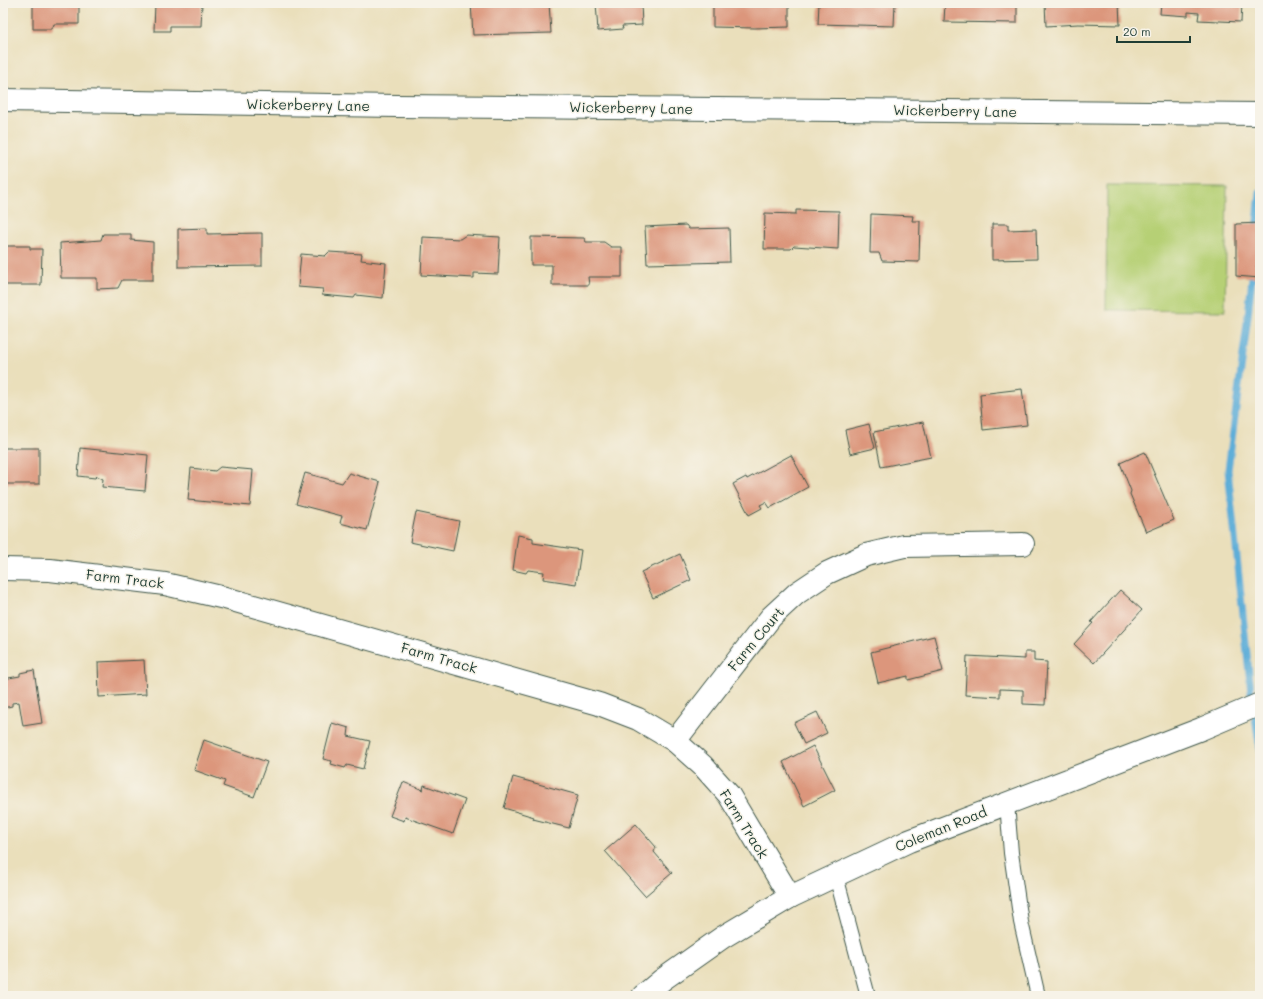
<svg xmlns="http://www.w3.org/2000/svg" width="1263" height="999" font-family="Mali,sans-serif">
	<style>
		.green { fill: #b6d075; stroke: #6a8654 }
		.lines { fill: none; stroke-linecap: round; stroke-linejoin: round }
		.stream { stroke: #5eaed8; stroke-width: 7 }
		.building { fill: #dc967b }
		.service-casing { stroke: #3d5548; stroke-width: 16 }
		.minor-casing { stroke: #3d5548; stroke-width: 24 }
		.tertiary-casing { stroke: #3d5548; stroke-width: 24 }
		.service { stroke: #fff; stroke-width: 14 }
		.minor { stroke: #fff; stroke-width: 22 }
		.tertiary { stroke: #fff; stroke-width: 22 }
		.labels { text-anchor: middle; stroke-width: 3; stroke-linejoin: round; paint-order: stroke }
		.street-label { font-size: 14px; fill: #1f3d34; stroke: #f7f3e8 }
	</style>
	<rect width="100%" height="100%" fill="#f7f3e8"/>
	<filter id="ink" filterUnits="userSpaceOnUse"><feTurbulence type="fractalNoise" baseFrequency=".025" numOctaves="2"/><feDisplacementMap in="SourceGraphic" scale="8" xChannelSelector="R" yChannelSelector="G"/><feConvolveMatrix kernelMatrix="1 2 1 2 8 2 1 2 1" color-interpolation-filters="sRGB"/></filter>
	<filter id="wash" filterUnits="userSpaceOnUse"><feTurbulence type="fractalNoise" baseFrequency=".012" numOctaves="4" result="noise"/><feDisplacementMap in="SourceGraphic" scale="16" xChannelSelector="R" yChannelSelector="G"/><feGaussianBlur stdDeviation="0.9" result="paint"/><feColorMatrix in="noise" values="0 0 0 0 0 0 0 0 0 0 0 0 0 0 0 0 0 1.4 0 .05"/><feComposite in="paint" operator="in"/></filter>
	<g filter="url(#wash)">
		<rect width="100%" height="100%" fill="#eadfbb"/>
		<path class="green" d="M1107 185 1227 186 1225 311 1106 310Z"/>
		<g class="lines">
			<g class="stream">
				<path d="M1256 231 1260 193"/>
				<path d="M1253 269 1248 316 1228 470 1251 692 1260 749"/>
			</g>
		</g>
		<g id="blocks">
			<g class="building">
				<path d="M33 3H79V24H54L52 29H33Z"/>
				<path d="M155 3H202L201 26H170V31H154Z"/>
				<path d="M471 3H549L551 33 473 35Z"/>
				<path d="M596 3H641L642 25 622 26 623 29 598 31Z"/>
				<path d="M713 3H789V27L755 28 713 27Z"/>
				<path d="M819 3H895L894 26 818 24Z"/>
				<path d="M945 3H1017V23L944 22Z"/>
				<path d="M1045 3H1119L1120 25 1078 24 1046 26Z"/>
				<path d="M1161 3H1242L1241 22 1198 20 1199 13 1188 12V16L1160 14Z"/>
				<path d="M796 210 839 211 838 249 794 246 791 249H764L765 213 796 214Z"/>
				<path d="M871 214 913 216 912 221H920L919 262 882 261 879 253H870Z"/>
				<path d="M1260 223V266H1256L1260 278 1236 276V224Z"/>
				<path d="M992 224H1008V230L1036 229 1037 259 992 260Z"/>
				<path d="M686 225 689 229 729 228 730 262 647 264 645 227Z"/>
				<path d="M207 228V234L262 233V266L178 267V229Z"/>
				<path d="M103 234H131V240L153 242V280H122L118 288 97 289V278H61L60 243 101 240Z"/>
				<path d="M466 235 500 237 498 274 474 273V278L421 275 423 237 460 239Z"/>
				<path d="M531 237 584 238 586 242H604L611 247H622V277H588L589 285H552V265H531Z"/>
				<path d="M3 246H30V249H42L41 285H3Z"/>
				<path d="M329 252 362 254 361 260 386 263 383 298 356 295 354 298 322 295 323 289 298 287 301 254 325 256Z"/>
				<path d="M1022 389 1027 425 983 430 980 394Z"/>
				<path d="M923 422 931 457 881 467 874 432Z"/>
				<path d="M869 424 875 448 850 454 845 430Z"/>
				<path d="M3 448H39V484H6L5 482H3Z"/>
				<path d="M80 448 148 455 145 491 102 487 103 479 97 476 95 478 78 476Z"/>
				<path d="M1145 452 1174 520 1146 532 1130 494 1131 491 1120 463Z"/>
				<path d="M791 455 808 487 770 508 766 502 760 505 762 508 749 515 733 484 746 477 747 479Z"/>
				<path d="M220 467 253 470 250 506 188 500 191 468 215 471Z"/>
				<path d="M305 473 342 483 349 473 380 482 367 530 340 523 342 516 296 504Z"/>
				<path d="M416 512 459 521 453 551 410 542Z"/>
				<path d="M518 535 533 538V543L581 550 576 584 543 579 544 572 528 570 526 573 513 570Z"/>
				<path d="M680 554 691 580 653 598 641 572Z"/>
				<path d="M1120 590 1142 610 1094 663 1074 644 1093 623 1091 622Z"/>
				<path d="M934 636 943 671 908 680V676L878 683 871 652Z"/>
				<path d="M1025 652H1034V661L1047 662 1045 705 1023 704V690L1000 689V697L965 695 967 656 1025 659Z"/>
				<path d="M144 660 146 694 99 697 98 662Z"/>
				<path d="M34 670 42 723 23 726 19 702 12 703V706L3 708V679L20 676V673Z"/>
				<path d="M817 712 827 733 804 744 794 723Z"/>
				<path d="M332 723 349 728 348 736 370 741 363 769 347 765 345 768 331 764 332 761 323 759Z"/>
				<path d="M204 740 267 762 254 797 223 786 225 781 194 770Z"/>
				<path d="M813 746 835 790 804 806 783 762Z"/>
				<path d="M513 777 578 795 569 828 533 819 534 817 504 808Z"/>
				<path d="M403 782 423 790 424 785 465 800 453 834 405 817 404 821 390 816Z"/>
				<path d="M636 824 656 847 654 852 672 873 645 896 605 851Z"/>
			</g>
		</g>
	</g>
	<g filter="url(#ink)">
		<use href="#blocks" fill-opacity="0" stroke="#3d5548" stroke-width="1"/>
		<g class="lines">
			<g class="service-casing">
				<g id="service">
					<path d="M1007 803 1011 853 1021 922 1038 996"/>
					<path d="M836 876 868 996"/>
				</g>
			</g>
			<g class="minor-casing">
				<g id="minor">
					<path d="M3 100 397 106 1260 114"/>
					<path d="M3 569 50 570 165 584 225 598 599 704 638 719 675 741 703 766 729 795 790 897"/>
					<path d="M675 741 771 617 797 593 827 573 866 555 904 546 1023 544"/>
				</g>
			</g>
			<g class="tertiary-casing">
				<path id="tertiary" d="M643 996 662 980 723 937 790 897 909 841 1201 729 1260 704"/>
			</g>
			<use href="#service" class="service"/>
			<use href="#minor" class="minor"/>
			<use href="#tertiary" class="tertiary"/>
		</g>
	</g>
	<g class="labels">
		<g class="street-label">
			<text transform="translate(308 105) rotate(1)" y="5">Wickerberry Lane</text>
			<text transform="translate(631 108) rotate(1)" y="5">Wickerberry Lane</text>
			<text transform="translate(955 111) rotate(1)" y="5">Wickerberry Lane</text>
			<text transform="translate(125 579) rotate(7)" y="5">Farm Track</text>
			<text transform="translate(756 639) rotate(-50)" y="5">Farm Court</text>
			<text transform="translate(439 658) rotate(16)" y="5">Farm Track</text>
			<text transform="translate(744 824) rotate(58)" y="5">Farm Track</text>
			<text transform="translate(941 829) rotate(-22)" y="5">Coleman Road</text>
		</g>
	</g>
	<rect width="1263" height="999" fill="none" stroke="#f7f3e8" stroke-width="16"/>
	<path d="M1117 36v6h73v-6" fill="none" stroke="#1f3d34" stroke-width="2"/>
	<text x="1123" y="36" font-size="12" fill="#1f3d34" stroke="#f7f3e8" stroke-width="3" paint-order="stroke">20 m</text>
</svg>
